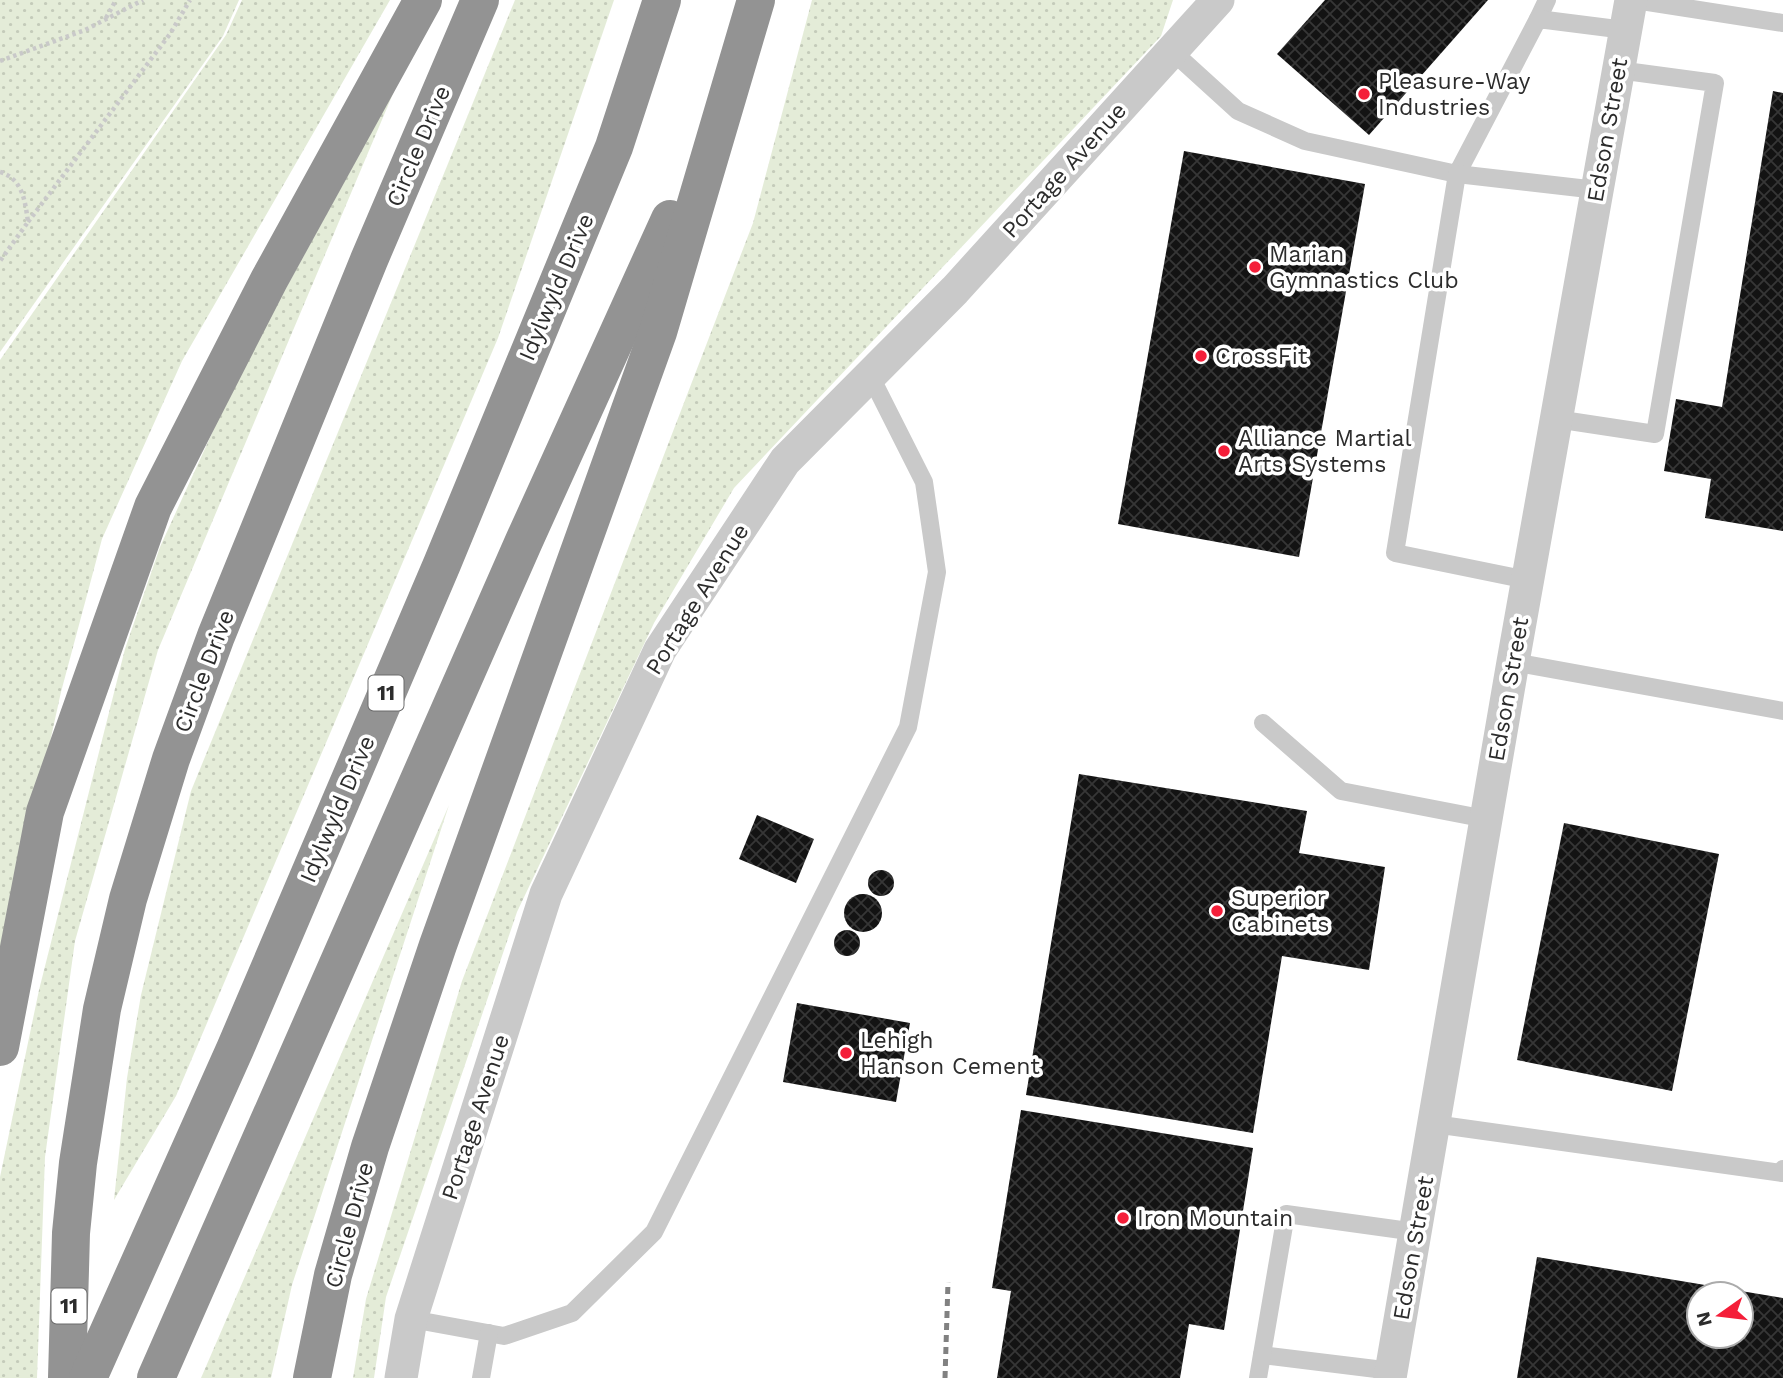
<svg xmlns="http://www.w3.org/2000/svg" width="1783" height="1378" font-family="'Work Sans',sans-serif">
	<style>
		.grass { fill: url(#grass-dots) }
		.building { fill: url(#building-cross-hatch); fill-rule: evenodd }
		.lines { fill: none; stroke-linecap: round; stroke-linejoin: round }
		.path { stroke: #c9c9c9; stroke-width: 4.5; stroke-dasharray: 3.5 3.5; stroke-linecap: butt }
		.lane { stroke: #c9c9c9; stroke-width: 18 }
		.street { stroke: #c9c9c9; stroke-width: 33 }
		.highway { stroke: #939393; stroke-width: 38 }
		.rail { stroke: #818181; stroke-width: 5; stroke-dasharray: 7 5; stroke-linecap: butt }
		.poi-dot { fill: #f41e39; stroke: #fff; stroke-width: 2.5 }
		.labels { text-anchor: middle; stroke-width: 7; stroke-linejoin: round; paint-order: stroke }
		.shield { fill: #fff; stroke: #6b6b6b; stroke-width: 2 }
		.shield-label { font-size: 21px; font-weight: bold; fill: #2c2c2c }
		.poi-label { font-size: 23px; fill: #2c2c2c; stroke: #fff; text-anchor: start }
		.street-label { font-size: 23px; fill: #2c2c2c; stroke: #fff }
	</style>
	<defs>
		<pattern id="grass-dots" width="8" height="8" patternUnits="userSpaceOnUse" patternTransform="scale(1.75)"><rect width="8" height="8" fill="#e4ecd8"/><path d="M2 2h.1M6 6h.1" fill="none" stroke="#c4cbba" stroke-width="1.8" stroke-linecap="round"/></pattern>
		<pattern id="building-cross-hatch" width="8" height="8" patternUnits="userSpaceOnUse" patternTransform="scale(1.75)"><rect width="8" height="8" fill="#131313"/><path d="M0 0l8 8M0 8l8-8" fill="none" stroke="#363636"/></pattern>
	</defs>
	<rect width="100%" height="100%" fill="#fff"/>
	<g class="grass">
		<path d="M0 0H239L223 36 0 352Z"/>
		<path d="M242 0H390L182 361 102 539 61 692 0 969V360L226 35Z"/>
		<path d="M515 0H614L498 338 176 1096 114 1200 127 1078 141 995 191 791Z"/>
		<path d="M812 0H1173L1161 36 734 488 654 623 517 912 386 1297 374 1378H353L366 1299 462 981 753 223Z"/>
		<path d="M395 89 158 650 75 941 45 1157 37 1378H0V1177L39 990 125 649 160 547 240 372Z"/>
		<path d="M449 805 292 1285 271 1378H201Z"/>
	</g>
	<g class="building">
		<path d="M1325 0H1488L1369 135 1277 54Z"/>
		<path d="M1773 91 1783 93V531L1705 518 1711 479 1664 471 1676 399 1722 407Z"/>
		<path d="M1184 151 1365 184 1299 557 1118 524Z"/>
		<path d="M1079 774 1307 811 1299 853 1385 867 1369 970 1282 956 1253 1133 1026 1095Z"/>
		<path d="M757 815 814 839 796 883 739 859Z"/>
		<path d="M1564 823 1719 854 1672 1091 1517 1060Z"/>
		<circle cx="881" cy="883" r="13"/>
		<circle cx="863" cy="913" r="19"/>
		<circle cx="847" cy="943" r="13"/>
		<path d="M797 1003 910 1023 896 1102 783 1082Z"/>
		<path d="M1021 1110 1253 1148 1224 1330 1189 1324 1180 1378H997L1011 1291 992 1288Z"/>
		<path d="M1537 1257 1783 1298V1378H1517ZM1699 1294H1741V1336H1699Z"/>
	</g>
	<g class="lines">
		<g class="path">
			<path d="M106 18 116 0"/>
			<path d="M0 61 85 30 143 0"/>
			<path d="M0 172C23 179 25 201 28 222L0 261"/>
			<path d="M28 222 170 34 190 0"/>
		</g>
		<g class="lane">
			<path d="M1635 0 1783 23"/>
			<path d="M1538 19 1547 0"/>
			<path d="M1172 51 1238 111 1305 141 1457 174 1538 19 1625 30"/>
			<path d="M1556 419 1655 434 1715 83 1618 70"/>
			<path d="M1527 580 1395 553 1457 174 1597 190"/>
			<path d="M1513 662 1783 711"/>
			<path d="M1263 723 1341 791 1486 819"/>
			<path d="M1434 1124 1782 1173 1783 1169"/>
			<path d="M411 1319 504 1336 572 1313 654 1232 908 727 937 572 924 482 870 375"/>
			<path d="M1262 1355 1392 1371"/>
			<path d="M481 1378 489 1333"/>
			<path d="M1258 1378 1286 1214 1416 1232"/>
		</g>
		<g class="street">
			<path d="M401 1378 411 1319 546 894 660 650 785 461 955 290 1218 0"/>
			<path d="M1390 1378 1513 662 1631 0"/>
		</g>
		<g class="highway">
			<path d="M0 1047 45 812 153 507 269 280 423 0"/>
			<path d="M67 1378 71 1233 78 1163 102 1009 128 899 171 759 216 636 369 260 480 0"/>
			<path d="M88 1378 235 1049 442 564 614 147 662 0"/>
			<path d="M156 1378 524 541 670 219"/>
			<path d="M312 1378 333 1275 370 1147 438 945 658 332 756 0"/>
		</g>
		<path class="rail" d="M945 1378 948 1282"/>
	</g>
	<g class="poi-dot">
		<circle cx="1364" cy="94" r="7"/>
		<circle cx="1255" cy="267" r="7"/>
		<circle cx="1201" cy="356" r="7"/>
		<circle cx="1224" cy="451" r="7"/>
		<circle cx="1217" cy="911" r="7"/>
		<circle cx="846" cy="1053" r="7"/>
		<circle cx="1123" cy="1218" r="7"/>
	</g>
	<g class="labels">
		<g class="shield">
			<rect x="368.5" y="675.5" width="35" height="35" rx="5"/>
			<rect x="51.5" y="1288.5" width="35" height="35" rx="5"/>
		</g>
		<g class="shield-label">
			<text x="386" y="700">11</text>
			<text x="69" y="1313">11</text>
		</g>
		<g class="poi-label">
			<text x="1378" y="89">Pleasure-Way<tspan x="1378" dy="26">Industries</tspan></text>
			<text x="1269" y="262">Marian<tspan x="1269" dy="26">Gymnastics Club</tspan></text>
			<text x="1215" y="364">CrossFit</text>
			<text x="1238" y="446">Alliance Martial<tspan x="1238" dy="26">Arts Systems</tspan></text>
			<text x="1231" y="906">Superior<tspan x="1231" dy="26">Cabinets</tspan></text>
			<text x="860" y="1048">Lehigh<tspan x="860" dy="26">Hanson Cement</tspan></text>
			<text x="1137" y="1226">Iron Mountain</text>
		</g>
		<g class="street-label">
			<text transform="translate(1607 130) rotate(-80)" y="8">Edson Street</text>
			<text transform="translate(418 146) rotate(-67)" y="8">Circle Drive</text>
			<text transform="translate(1064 170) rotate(-48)" y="8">Portage Avenue</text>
			<text transform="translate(556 287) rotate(-67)" y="8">Idylwyld Drive</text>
			<text transform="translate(697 599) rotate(-58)" y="8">Portage Avenue</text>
			<text transform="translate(204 671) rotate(-69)" y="8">Circle Drive</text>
			<text transform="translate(1508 689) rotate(-80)" y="8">Edson Street</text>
			<text transform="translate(337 809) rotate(-67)" y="8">Idylwyld Drive</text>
			<text transform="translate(475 1117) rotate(-72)" y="8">Portage Avenue</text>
			<text transform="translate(349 1225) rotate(-75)" y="8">Circle Drive</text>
			<text transform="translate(1413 1248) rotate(-80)" y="8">Edson Street</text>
		</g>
	</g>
	<g transform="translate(1720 1315) rotate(256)"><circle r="33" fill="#ffffff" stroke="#ababab" stroke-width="2"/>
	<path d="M0-5L12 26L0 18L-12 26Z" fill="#f41e39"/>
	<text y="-10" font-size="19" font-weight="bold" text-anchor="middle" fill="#2c2c2c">N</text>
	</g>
</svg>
